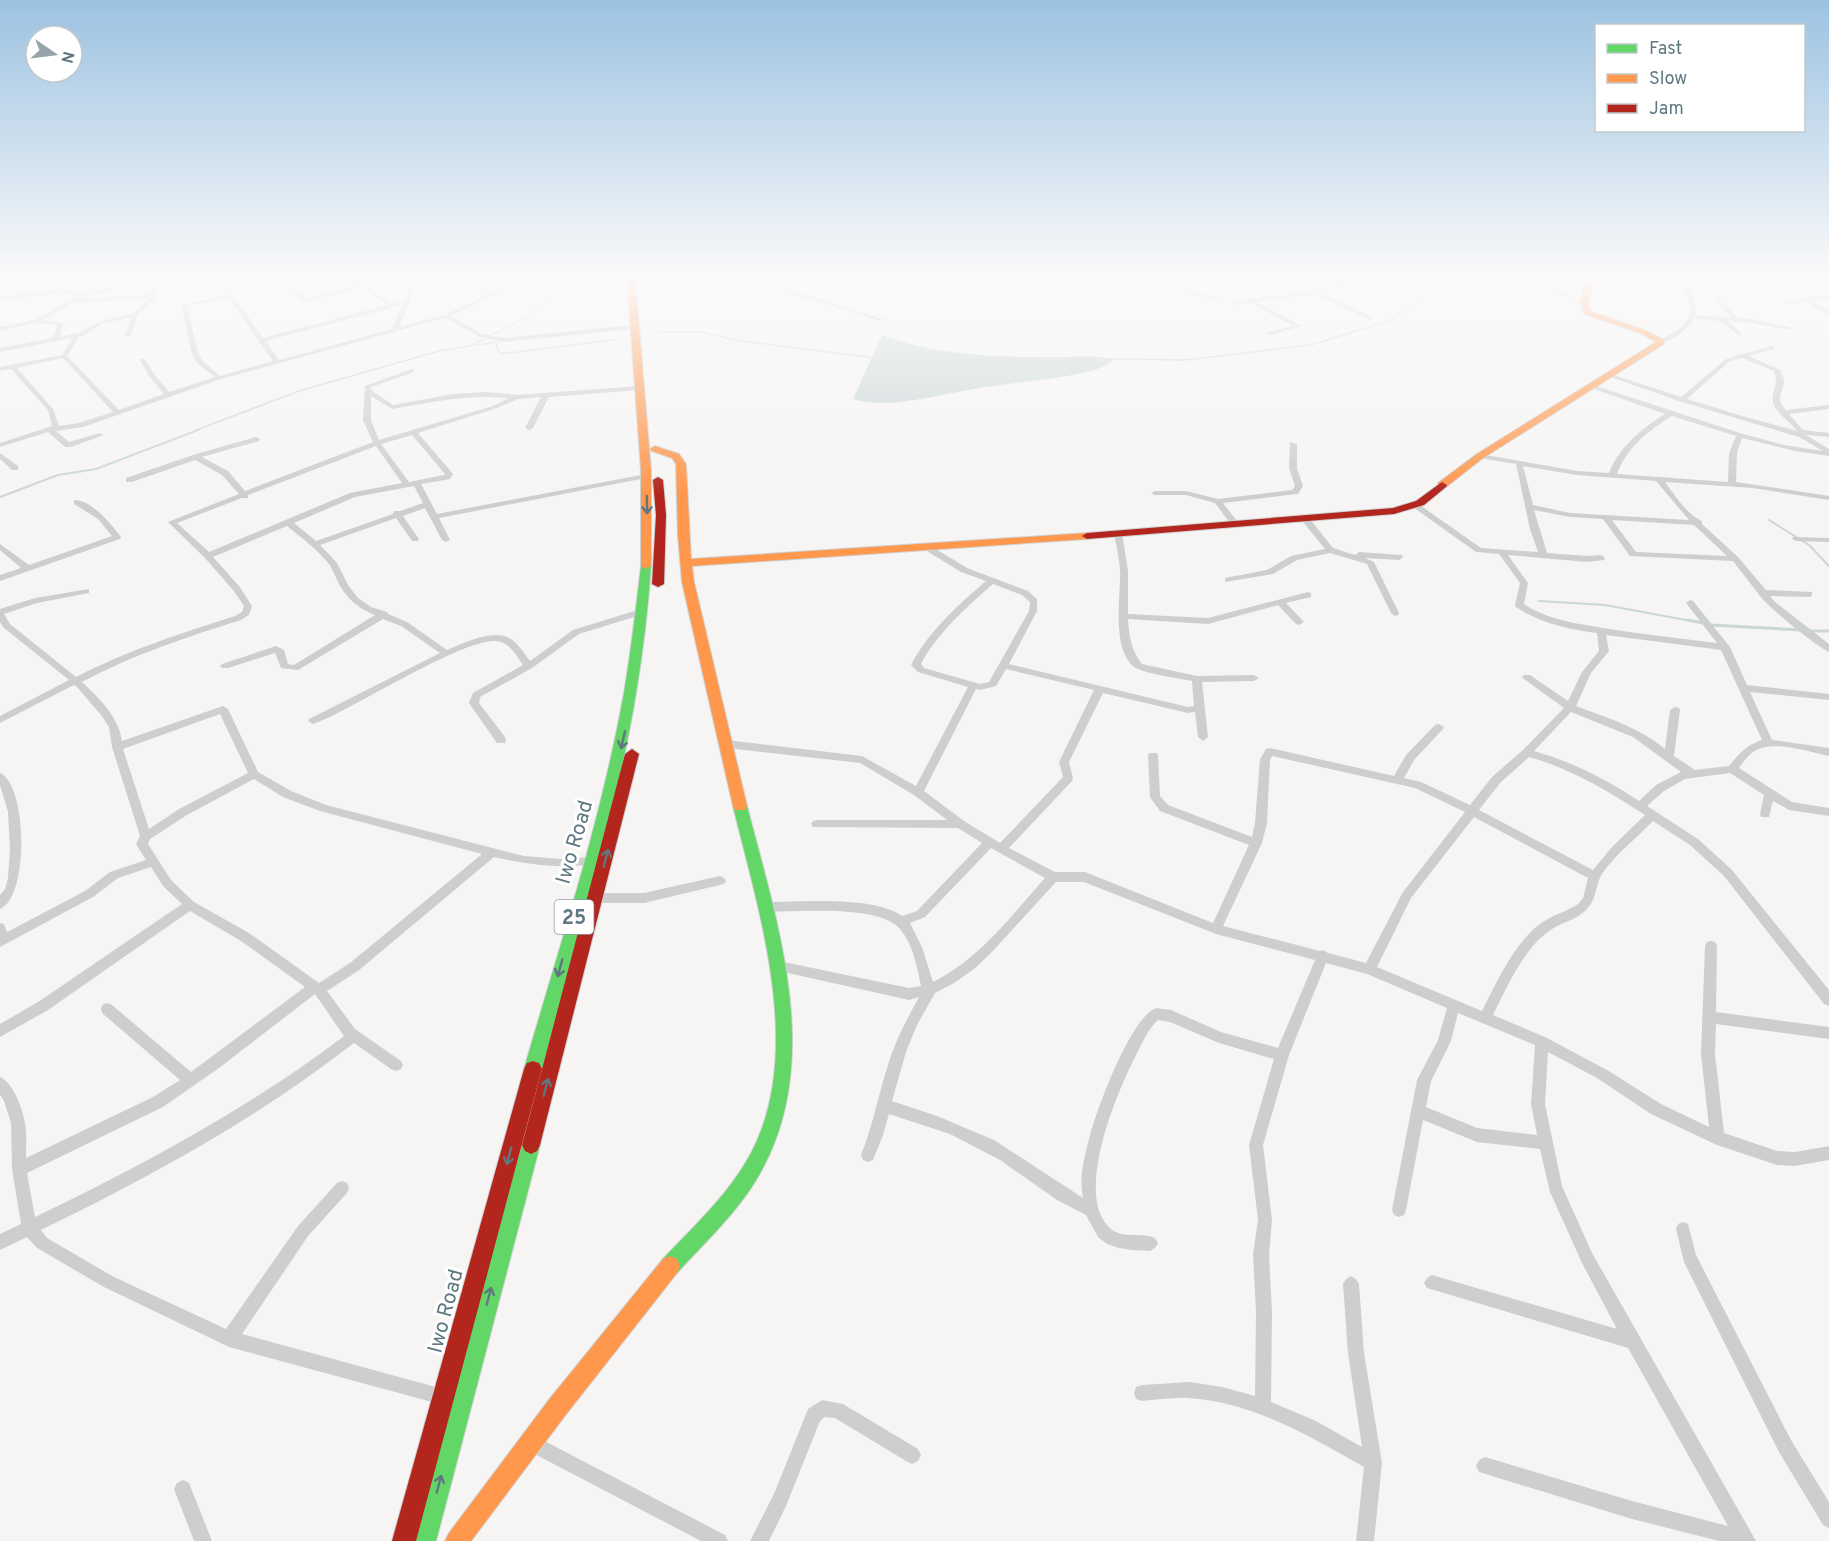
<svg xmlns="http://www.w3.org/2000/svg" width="1829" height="1541" font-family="Overpass,sans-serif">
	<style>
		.water { fill: #cbd6d7 }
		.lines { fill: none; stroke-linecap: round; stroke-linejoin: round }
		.stream-far2 { stroke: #cbd6d7; stroke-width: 1.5 }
		.stream-far1 { stroke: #cbd6d7; stroke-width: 2 }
		.stream { stroke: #cbd6d7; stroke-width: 3 }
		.fast-casing { stroke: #cfd2d3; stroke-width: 2 }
		.slow-casing { stroke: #cfd2d3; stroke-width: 2 }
		.jam-casing { stroke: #cfd2d3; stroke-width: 2 }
		.street { fill: #cdcfcf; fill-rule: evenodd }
		.fast { fill: #63d668; fill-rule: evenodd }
		.slow { fill: #ff974d; fill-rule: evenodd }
		.jam { fill: #b3261e; fill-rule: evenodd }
		.oneway { stroke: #5f7880 }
		.labels { text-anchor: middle; stroke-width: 6; stroke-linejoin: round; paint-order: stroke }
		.shield { fill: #fff; stroke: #8fa0a6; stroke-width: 1.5 }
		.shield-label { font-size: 20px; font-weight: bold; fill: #5f7880 }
		.street-label { font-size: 21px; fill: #5f7880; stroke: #fff }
	</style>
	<rect width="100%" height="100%" fill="#f6f5f4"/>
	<path class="water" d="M882 335C933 354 988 357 1042 357 1070 358 1086 354 1115 359 1109 363 1102 368 1095 370 1059 379 1022 382 985 387 949 392 887 411 853 399Z"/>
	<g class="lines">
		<g class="stream-far2">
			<path d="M659 332H701L735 340 874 358"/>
			<path d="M477 345 496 342 499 353H510L614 340"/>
			<path d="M1114 359 1185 360 1311 345 1391 320 1422 296 1435 279"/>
			<path d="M194 431 299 391 439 351 470 346 526 318 552 296 566 279"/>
		</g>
		<g class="stream-far1">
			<path d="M0 497 58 475 96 469 198 430"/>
			<path d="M1769 520 1809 545 1829 566"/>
			<path d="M1539 601 1605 605 1697 622"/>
		</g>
		<g class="stream">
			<path d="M1688 620 1703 623"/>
			<path d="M1710 625 1802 630"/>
			<path d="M1809 631H1829"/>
		</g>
		<g class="fast-casing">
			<g id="fast">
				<path d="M646 563 651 566C648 609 643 651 636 693 615 820 575 945 542 1069L539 1075 533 1077 527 1075 524 1069C560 945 601 821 624 693 631 651 636 609 641 566Z"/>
				<path d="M740 801 745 802 747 806C777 923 825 1061 759 1175 738 1212 705 1242 677 1273L670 1276 663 1273 660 1266 663 1259C692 1228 724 1199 746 1162 808 1059 759 913 733 806L735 802Z"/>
				<path d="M531 1136 537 1139 540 1145 436 1541H412L522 1145 525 1139Z"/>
			</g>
		</g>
		<g class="slow-casing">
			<g id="slow">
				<path d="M627 279H635L651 470V566L646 569 641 566V470Z"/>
				<path d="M1587 279H1595L1588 302 1590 311 1647 331 1664 340V344L1483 458 1446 487H1438V483L1477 454 1656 342 1642 334 1584 314 1580 302Z"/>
				<path d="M655 446 679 454 686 464 691 559 1087 533 1092 536 1087 539 692 566 694 582 747 806 745 810H735L733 806 682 582 678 536 676 464 672 458 652 451 650 449Z"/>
				<path d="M670 1256 677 1259 680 1266 677 1273 564 1417 471 1541H445L449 1533 548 1401 663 1259Z"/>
			</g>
		</g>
		<g class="jam-casing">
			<g id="jam">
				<path d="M658 477 663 480 666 515 664 584 658 587 652 584 656 515 653 480Z"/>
				<path d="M1442 482 1447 485 1446 487 1424 505 1394 514 1087 539 1082 536 1087 533 1393 508 1416 501Z"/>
				<path d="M632 749 639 754 540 1145 537 1151 531 1154 525 1151 522 1145 625 754Z"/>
				<path d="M533 1061 539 1063 542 1069 416 1541H392L524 1069 527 1063Z"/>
			</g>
		</g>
		<g class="street">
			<path d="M77 279H84L66 290 92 292 136 279H149L101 293 86 296 80 299 151 294 153 279H159L156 298 138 315 130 337 125 336 131 317 102 324 85 335 79 337 67 356 119 410 164 394 149 376 140 360 141 359H145L154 374 169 392 215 377 197 363 192 353 181 305 227 295 216 279H222L263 338 387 305 362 288 304 302 278 279H284L305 298 358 285 350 279H357L392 304 404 301 413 279H419L399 327 444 315 490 293 439 279C454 279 487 292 496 290 508 288 515 279 528 279L451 316 482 334 504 338 633 325 636 327 633 329 504 342 478 336 445 318 221 379 83 427 56 431 69 442 100 433 104 435 71 447H65L48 432 0 447V443L52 426 48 410 11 369 0 371V367L62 355 72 338 0 352V348L53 338 57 325 36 323 0 331V327L34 320 78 295 60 293 0 301V297L58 289ZM149 298 133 313 98 322 81 332 60 337 63 323 43 320 76 301 79 303ZM229 298 258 340V342L260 343 273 361 220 376 204 362 198 353 187 306ZM402 305 392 329 279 360 266 341ZM63 358 113 412 79 423 59 426 53 409 17 368Z"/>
			<path d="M776 279H782L786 289 886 320 881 321 782 291Z"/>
			<path d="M1137 279H1146L1221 299 1218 301Z"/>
			<path d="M1325 279C1333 279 1338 283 1345 284 1353 284 1365 279 1375 279L1321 293 1372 317V319H1368L1315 294 1258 302 1301 326 1270 335 1268 334V332L1293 326 1251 303 1232 305 1229 303 1232 301 1309 292 1338 285Z"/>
			<path d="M1523 279H1531L1576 297 1571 298Z"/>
			<path d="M1681 279H1687L1695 304 1696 315 1731 318 1716 301 1719 299 1736 315 1737 318 1752 319 1792 328 1789 330 1752 323 1728 321 1741 333 1742 334 1739 336 1720 321 1694 319C1687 330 1672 342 1659 343V341C1674 332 1695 324 1689 302 1687 294 1683 287 1681 279Z"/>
			<path d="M1819 279 1829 281V285L1820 280Z"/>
			<path d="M1829 295V299L1812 301 1829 311V315L1805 302 1789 305 1786 303 1805 298Z"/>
			<path d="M1772 346 1775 348 1774 349 1749 356 1780 370C1781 372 1784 378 1784 380 1784 393 1774 398 1786 410L1829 405V409L1789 414 1803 430 1829 433V437L1806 435 1829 449V456L1795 451 1742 438 1737 453 1736 482 1829 496V500L1753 488 1665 482C1675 495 1687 515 1702 521V524L1738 557 1766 590 1812 592V596L1809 597 1770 596 1775 602 1829 644V652C1815 646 1763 603 1757 592L1733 561 1630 556 1603 519 1570 517 1534 510 1547 553 1587 556 1601 555 1605 558 1604 560 1587 562 1508 555 1528 583 1524 604C1548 620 1575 623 1603 628 1640 634 1679 638 1717 643L1686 603 1690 600 1693 601 1730 647 1747 685 1829 694V700L1750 692 1772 740 1829 748V756C1811 752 1776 741 1759 749 1750 752 1744 761 1739 768L1792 802 1829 808V816L1789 810 1773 801 1769 817H1761L1760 814 1764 795 1730 773 1685 779 1664 791 1647 806 1698 839 1732 870 1829 990V1006L1824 1004 1724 876 1690 845 1653 821C1636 839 1616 853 1602 874 1595 885 1597 898 1588 908 1578 920 1561 922 1549 931 1523 950 1507 987 1493 1015L1547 1038 1607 1070 1661 1104 1709 1127 1701 1054 1705 946 1707 942 1711 941 1715 942 1717 946 1716 1012 1829 1027V1039L1716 1024 1715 1054 1724 1133 1777 1151 1795 1152 1829 1146V1160L1795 1166 1777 1165 1717 1145 1651 1114 1597 1078 1548 1052 1545 1104 1562 1186 1592 1253 1756 1541H1719L1632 1519 1479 1472 1476 1466 1479 1460 1485 1457 1632 1501 1728 1526 1628 1348 1427 1288 1424 1283 1427 1278 1432 1275 1617 1329 1582 1263 1550 1192 1540 1149 1477 1142 1423 1120 1406 1210 1404 1215 1399 1217 1394 1215 1392 1210 1417 1080 1438 1040 1447 1008 1367 974 1326 963 1289 1055 1263 1145 1272 1220 1269 1254 1272 1312 1271 1402 1316 1421 1362 1447 1348 1353 1343 1284 1346 1279 1351 1276 1356 1279 1359 1284 1364 1353 1382 1463 1374 1541H1356L1364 1467C1309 1436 1253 1402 1188 1398 1173 1397 1157 1400 1142 1401L1136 1399 1134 1393 1136 1387 1142 1385 1190 1382 1222 1387 1255 1396 1256 1312 1253 1254 1258 1220 1249 1145 1274 1059 1219 1043 1170 1022 1158 1020C1147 1030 1141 1046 1134 1059 1116 1095 1073 1197 1111 1229 1123 1239 1142 1232 1155 1238L1158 1243 1155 1248 1150 1251 1132 1250 1119 1248 1107 1244 1098 1237 1086 1215 1057 1200 1000 1160 950 1134 889 1114 883 1135 873 1160 868 1162 863 1160 861 1155C873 1126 878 1095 888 1065 895 1041 907 1019 919 997L909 1000 779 971 775 970 773 966 775 962 779 961 909 988 921 986C917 967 913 944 900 929 880 904 795 912 764 912L760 910 758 907 760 904 764 902C800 902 873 895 902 916L917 911 982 843 958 828 813 827 811 824 813 821 817 820H947L914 795 860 763 727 748 722 744 727 740 862 756 916 786 968 687 918 672 911 665C928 632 958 605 986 581L961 572 925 550V546H931L967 568 1028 591 1037 599V611L1009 664 1188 707 1194 706 1192 681C1181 679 1142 673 1134 667 1111 648 1121 596 1120 569 1119 557 1116 545 1114 533L1115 531H1121L1122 533 1128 571V614L1208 618 1308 592 1311 593V597L1286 603 1304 622 1299 625 1296 624 1278 605 1208 624 1128 619C1129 635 1131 651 1142 664L1197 676 1254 675 1259 678 1254 681 1202 682 1208 737 1203 741 1198 737 1195 712 1188 713 1103 693 1069 762 1073 778 1072 781 1009 848 1055 872H1085L1213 923 1249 845 1160 811 1150 797 1148 756 1149 753H1157L1158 756 1160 796 1168 805 1252 837 1255 823 1260 759 1266 749 1270 748 1394 776 1406 755 1435 725 1439 724 1444 727 1443 729 1414 760 1404 778 1421 782 1470 805 1492 777 1523 750 1564 708 1524 679 1522 677 1524 675H1530L1568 701 1582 672 1599 651 1597 633C1568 629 1540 623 1516 607L1515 605 1520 583 1499 554 1476 552 1410 505 1411 503H1417L1481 548 1538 552 1530 529 1516 464 1480 458 1476 456 1480 454 1577 471 1609 473C1620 446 1641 429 1665 414L1588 387 1587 386 1590 384 1740 433 1784 445 1823 451 1799 437 1679 401 1605 375 1610 374 1681 397 1726 359 1737 356 1738 354H1743ZM1742 358 1774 371C1780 385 1769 395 1774 405 1778 415 1791 422 1797 431L1742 416 1687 399 1730 361ZM1672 416 1736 436 1729 453 1728 482 1617 474C1627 447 1648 431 1672 416ZM1523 466 1577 475 1656 481 1689 520 1570 513 1533 505ZM1612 520 1694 525 1727 556 1636 552ZM993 584 1022 595 1030 602 1029 611 989 682 980 684 924 668 921 664C937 633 967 607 993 584ZM1606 635 1721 650 1762 740C1746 745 1739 754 1729 766L1695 770 1674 756 1680 710 1679 708 1675 707 1670 710 1665 749C1639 727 1607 718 1576 706L1591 673 1609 651ZM1006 669 1094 690 1059 762 1063 777 1000 843 964 821 924 791 976 689 980 690 996 686ZM1571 712 1633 737 1681 772 1656 785 1639 801C1606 779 1573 762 1534 751ZM1272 756 1415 788 1465 812 1403 892 1366 963 1328 953 1323 950 1320 951 1223 926 1262 843 1267 823 1270 760ZM1529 757C1574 770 1606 790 1645 815L1612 847 1593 870 1479 810 1500 783ZM1474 817 1588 878 1583 898 1578 904C1566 912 1552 915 1540 924 1514 943 1496 983 1482 1011L1377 967 1411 898ZM991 848 1045 878C1011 916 979 959 933 982L922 947 910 923 925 917ZM1056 882H1084L1216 934 1315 960 1278 1048 1221 1032 1171 1010 1156 1008C1130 1018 1096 1111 1089 1139 1084 1157 1079 1179 1083 1198L994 1140 937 1116 892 1101 906 1052 917 1025 935 993 954 983 974 969 992 952ZM1458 1013 1535 1045 1531 1104 1537 1135 1477 1128 1426 1107 1431 1081 1451 1041Z"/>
			<path d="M412 369 414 370V372L371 387V390L393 405 453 394 487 392 517 395 640 386 643 388 640 390 549 397 533 428 529 430 525 428 541 397 518 399 497 408 418 433 453 474 450 479 421 484 437 514 646 474 650 476 646 478 439 518 450 540 446 542 442 540 425 508 403 516 419 539 418 541H412L396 518 320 545 337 563 348 585 358 598 371 607 387 612 388 614 407 622 447 650C464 643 494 628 511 639 519 645 524 653 530 661L573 630 644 608 647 609V613L579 634 532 668 480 697 479 703 505 737 506 740 505 743H497L469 703 473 693 523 665C518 658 511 645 501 642 472 631 348 713 313 724L308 721 309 719 440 653 401 626 383 619 298 670 281 668 275 653 228 668H222L220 666 222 664 276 646 284 650 288 664 294 665 375 615C360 609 348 600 340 586 336 579 334 571 329 564 317 549 302 538 287 526L213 557 239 586 252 606 249 615 241 620C184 638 135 654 82 682 99 698 119 717 122 741L223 706 228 709 258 772 291 791 326 805 524 856 562 859 590 857 594 858 596 861 594 864 590 865C555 868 528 865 494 857L358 971 327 991 355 1029 401 1061 403 1065 401 1069 396 1071 391 1069 354 1043C256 1119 152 1176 41 1230L47 1238 114 1277 226 1329 298 1226 337 1183 342 1181 347 1183 349 1188 347 1193 308 1236 242 1334 443 1389 449 1391 451 1397 449 1403 443 1405 229 1347 104 1287 37 1248 27 1237 0 1250V1234L21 1224 12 1169 11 1123 4 1101 0 1095V1077C13 1082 23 1110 25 1123 27 1135 26 1147 26 1158L153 1097 180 1080 102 1013 101 1009 102 1005 107 1003 112 1005 191 1072 305 987 241 941 190 911 48 1010 0 1037V1024L38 1002 182 904 163 886 151 867 118 878 93 897 0 947V923L4 924 7 932 85 891 110 872 146 860 136 844 140 836 112 747 109 727 101 715 77 687 74 685 0 723V716L69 680 4 628 0 622V609L35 598 89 589V593L37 603 4 614 10 624 76 677C129 650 179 634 235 616L242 612 244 606 233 590 205 558 168 522 239 494 222 475 195 460 132 482H126V478L193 455 256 437 260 439 259 441 202 457 228 471 245 491 373 442 363 420 365 386ZM371 396 392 409C431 402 469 394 509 398L493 406 379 440 371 420ZM412 435 445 474 444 475 409 482 381 444ZM376 446 402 483 350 493 209 552 177 523 242 498H248V495ZM414 486 423 503 400 511H394L393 514 316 541 294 523 355 497ZM220 714 248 773 179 809 149 829 123 749ZM254 779 283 797 320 811 482 854 350 963 319 983 249 933 194 902 171 880 148 844 150 839 187 815ZM315 994 344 1036C248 1109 143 1165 35 1217L27 1173 163 1107 219 1068Z"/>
			<path d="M1290 442 1297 444V468L1303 486 1298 494H1295L1223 503 1240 525 1239 527H1233L1215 503 1186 495H1155L1151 493 1155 491H1186L1218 499 1292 490 1295 486 1289 468Z"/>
			<path d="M0 453 18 466V470H12L0 459Z"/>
			<path d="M74 500C92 500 111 524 121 537L120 539 0 581V575L21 568 0 550V544L29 565 112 536 98 519 74 504Z"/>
			<path d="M1303 518H1309L1333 548 1355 555 1359 552 1402 555 1403 557 1399 560 1365 558 1374 562 1399 613 1398 615 1395 616 1391 613 1367 564 1330 553 1297 560 1273 574 1225 582V578L1267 570 1291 556 1325 549 1303 522Z"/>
			<path d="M1793 537 1829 538V542L1796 541 1792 539Z"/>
			<path d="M0 773C27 784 30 897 0 909V895L5 889 8 878 10 848 8 812 0 785Z"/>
			<path d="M720 876 724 878 726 881 724 884 644 903H595L591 901 589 898 591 895 595 893H644Z"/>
			<path d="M1683 1222 1688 1224 1696 1255 1791 1440 1829 1502V1528L1823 1525 1779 1452 1684 1262 1676 1229 1678 1224Z"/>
			<path d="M822 1400 843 1404 918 1449 921 1455 918 1461 912 1464 906 1461 835 1418 825 1417 820 1421 786 1506 769 1541H750L774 1494 808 1409Z"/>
			<path d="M531 1434 725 1535 728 1541H701L525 1449 522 1443 525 1437Z"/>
			<path d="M183 1480 189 1483 212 1541H194L174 1489 177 1483Z"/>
		</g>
		<use href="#fast" class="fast"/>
		<use href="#slow" class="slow"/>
		<use href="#jam" class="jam"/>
	</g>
	<defs><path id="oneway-shaft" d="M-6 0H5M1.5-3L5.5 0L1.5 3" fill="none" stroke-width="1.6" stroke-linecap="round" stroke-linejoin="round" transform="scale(1.5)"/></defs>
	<g class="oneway">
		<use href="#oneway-shaft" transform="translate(647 505) rotate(89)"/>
		<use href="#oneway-shaft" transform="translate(623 740) rotate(103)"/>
		<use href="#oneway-shaft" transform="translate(606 858) rotate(-75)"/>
		<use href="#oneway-shaft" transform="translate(560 968) rotate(105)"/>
		<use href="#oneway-shaft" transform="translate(546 1087) rotate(-75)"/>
		<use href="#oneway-shaft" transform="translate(509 1156) rotate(105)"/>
		<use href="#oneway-shaft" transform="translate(489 1296) rotate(-75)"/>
		<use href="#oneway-shaft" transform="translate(439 1484) rotate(-75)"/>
	</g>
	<linearGradient id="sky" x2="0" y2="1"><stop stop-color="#9cc2e1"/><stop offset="0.56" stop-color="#fbfafa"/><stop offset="1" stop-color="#fbfafa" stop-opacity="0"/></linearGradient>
	<rect width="1829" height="495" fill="url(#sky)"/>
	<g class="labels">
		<rect class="shield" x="554.5" y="900" width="39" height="34" rx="4.5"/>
		<g class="shield-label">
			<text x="574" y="924">25</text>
		</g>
		<g class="street-label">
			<text transform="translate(574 842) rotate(-74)" y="7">Iwo Road</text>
			<text transform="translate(445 1311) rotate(-75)" y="7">Iwo Road</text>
		</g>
	</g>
	<rect x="1595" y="24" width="210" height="108" fill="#ffffff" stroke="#bfc9cc" stroke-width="1.5"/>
	<rect x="1607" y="44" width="30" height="9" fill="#63d668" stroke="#bfc9cc" stroke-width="1.5"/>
	<text x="1649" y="54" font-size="18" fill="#5f7880">Fast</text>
	<rect x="1607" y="74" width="30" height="9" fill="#ff974d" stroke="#bfc9cc" stroke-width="1.5"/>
	<text x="1649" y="84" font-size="18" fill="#5f7880">Slow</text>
	<rect x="1607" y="104" width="30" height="9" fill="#b3261e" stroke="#bfc9cc" stroke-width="1.5"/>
	<text x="1649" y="114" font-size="18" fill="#5f7880">Jam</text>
	<g transform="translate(54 54) rotate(104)"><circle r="28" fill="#ffffff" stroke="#bfc9cc" stroke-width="1.5"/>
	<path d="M0-4.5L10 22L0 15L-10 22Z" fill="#94a4a9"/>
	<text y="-9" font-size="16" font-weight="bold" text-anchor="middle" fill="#5f7880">N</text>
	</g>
</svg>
